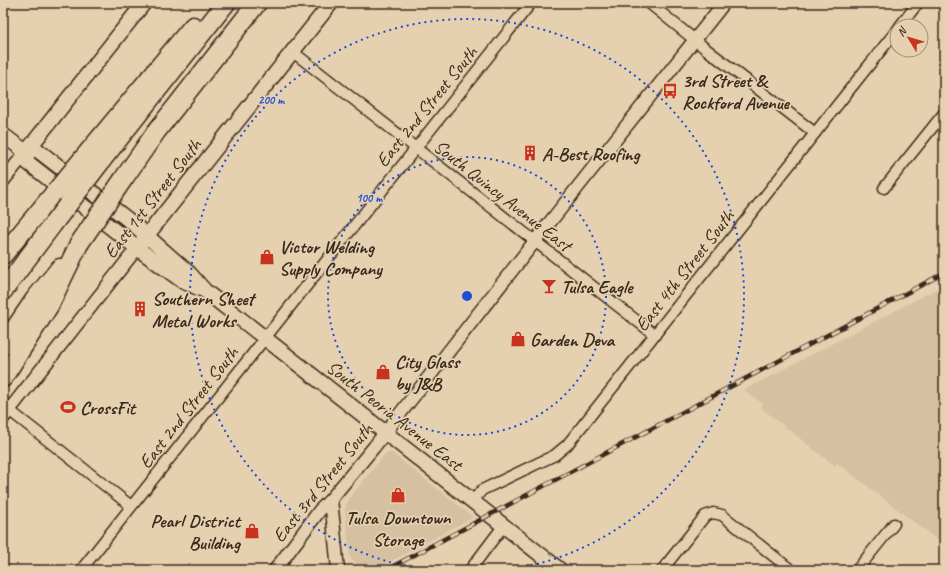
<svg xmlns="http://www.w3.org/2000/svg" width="947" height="573" font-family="Caveat,sans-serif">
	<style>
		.built { fill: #d5c1a2 }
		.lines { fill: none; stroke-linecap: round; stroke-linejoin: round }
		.minor-casing { stroke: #3b2a1e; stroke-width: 13 }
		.tertiary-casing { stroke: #3b2a1e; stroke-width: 15 }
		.secondary-casing { stroke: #3b2a1e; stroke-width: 17 }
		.motorway-casing { stroke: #3b2a1e; stroke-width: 21 }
		.minor { stroke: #e5d0af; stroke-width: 10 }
		.tertiary { stroke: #e5d0af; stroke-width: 12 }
		.secondary { stroke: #e5d0af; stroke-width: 14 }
		.motorway { stroke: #e5d0af; stroke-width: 18 }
		.rail-casing { stroke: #3b2a1e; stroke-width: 4.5 }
		.rail { stroke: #e5d0af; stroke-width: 3; stroke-dasharray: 9; stroke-linecap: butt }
		.motorway-bridge-casing { stroke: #3b2a1e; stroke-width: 21; stroke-linecap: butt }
		.motorway-bridge { stroke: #e5d0af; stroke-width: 18 }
		.ring { fill: none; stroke: #1d4ed8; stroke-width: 2; stroke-dasharray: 2 4 }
		.labels { text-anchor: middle; stroke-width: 3.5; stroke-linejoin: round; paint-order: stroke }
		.poi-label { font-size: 19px; font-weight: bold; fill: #3b2a1e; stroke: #e5d0af; text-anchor: start }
		.street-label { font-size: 19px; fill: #3b2a1e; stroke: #e5d0af }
		.centre { fill: #1d4ed8; stroke: #e5d0af; stroke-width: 2 }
		.ring-label { font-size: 12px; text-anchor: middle; font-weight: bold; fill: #1d4ed8; stroke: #e5d0af; stroke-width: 3.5; stroke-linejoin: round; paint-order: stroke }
	</style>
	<rect width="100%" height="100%" fill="#e5d0af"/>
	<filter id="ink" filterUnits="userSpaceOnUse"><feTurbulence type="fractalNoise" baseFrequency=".025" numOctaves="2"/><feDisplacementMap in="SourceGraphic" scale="8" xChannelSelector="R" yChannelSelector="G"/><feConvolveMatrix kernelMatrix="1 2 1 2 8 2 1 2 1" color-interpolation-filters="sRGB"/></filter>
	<g filter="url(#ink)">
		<g class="built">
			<path d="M944 285V545L837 463 835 466 761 408 763 404 744 390Z"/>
			<path d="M388 453H392L473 517 375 570H363L350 558 345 509 349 499 385 454Z"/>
		</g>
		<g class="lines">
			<g class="minor-casing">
				<g id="minor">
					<path d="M649 3 706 49 815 133"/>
					<path d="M900 26 918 3"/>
					<path d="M293 52 655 335"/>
					<path d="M884 188 944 113"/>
					<path d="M9 410 131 506"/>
					<path d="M473 501 482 490 555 455 567 445 897 30"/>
					<path d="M81 570 531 3"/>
					<path d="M470 570 504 525"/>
					<path d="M662 570 705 516 713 513 722 515 791 570"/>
					<path d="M857 570 894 524"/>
				</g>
			</g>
			<g class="tertiary-casing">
				<g id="tertiary">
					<path d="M3 181 26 152"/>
					<path d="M3 418 137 248"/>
					<path d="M331 499 338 570"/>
					<path d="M275 570 320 510 331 499 374 447 535 241 724 3"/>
				</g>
			</g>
			<g class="secondary-casing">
				<g id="secondary">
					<path d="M3 135 26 152"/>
					<path d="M26 152 36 149 131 222 190 274 205 291 560 570"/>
					<path d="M26 152 27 162 137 248 184 282 201 289"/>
					<path d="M26 152 144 3"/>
					<path d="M137 248 331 3"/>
				</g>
			</g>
			<g class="motorway-casing">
				<g id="motorway">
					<path d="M90 150 193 26"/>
					<path d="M102 160 226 3"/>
					<path d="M124 178 156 132 257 3"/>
					<path d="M3 255 56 191"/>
					<path d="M3 291 53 224"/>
					<path d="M3 346 35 299 60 268"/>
					<path d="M3 378 49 306 79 244"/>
				</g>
			</g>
			<use href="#minor" class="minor"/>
			<use href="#tertiary" class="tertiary"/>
			<use href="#secondary" class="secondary"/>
			<use href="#motorway" class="motorway"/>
			<g class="rail-casing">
				<path id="rail" d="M386 570 944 273"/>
			</g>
			<use href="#rail" class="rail"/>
			<g class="motorway-bridge-casing">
				<g id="motorway-bridge">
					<path d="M56 191 90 150"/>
					<path d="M53 224 102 160"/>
					<path d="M79 244 124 178"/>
				</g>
			</g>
			<use href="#motorway-bridge" class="motorway-bridge"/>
		</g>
	</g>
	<g class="ring">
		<circle cx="467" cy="296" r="139"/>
		<path d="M426 570A277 277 0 1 1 508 570"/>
	</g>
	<defs>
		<g id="bus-bare" transform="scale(1.2)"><path d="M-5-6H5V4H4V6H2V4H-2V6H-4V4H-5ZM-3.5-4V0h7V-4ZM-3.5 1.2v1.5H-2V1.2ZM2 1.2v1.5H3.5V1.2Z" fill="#c8321e" stroke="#e5d0af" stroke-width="2.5" paint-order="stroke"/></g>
		<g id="building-bare" transform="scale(1.2)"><path d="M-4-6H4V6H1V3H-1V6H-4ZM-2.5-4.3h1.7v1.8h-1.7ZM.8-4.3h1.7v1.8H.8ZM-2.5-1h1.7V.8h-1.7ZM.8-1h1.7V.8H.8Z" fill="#c8321e" stroke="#e5d0af" stroke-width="2.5" paint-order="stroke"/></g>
		<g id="shop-bare" transform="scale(1.2)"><path d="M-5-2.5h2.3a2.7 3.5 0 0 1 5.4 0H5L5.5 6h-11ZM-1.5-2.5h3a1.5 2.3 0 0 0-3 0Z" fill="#c8321e" stroke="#e5d0af" stroke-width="2.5" paint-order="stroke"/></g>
		<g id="bar-bare" transform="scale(1.2)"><path d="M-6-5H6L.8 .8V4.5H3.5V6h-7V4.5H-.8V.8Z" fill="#c8321e" stroke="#e5d0af" stroke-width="2.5" paint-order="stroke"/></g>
		<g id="stadium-bare" transform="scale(1.2)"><path d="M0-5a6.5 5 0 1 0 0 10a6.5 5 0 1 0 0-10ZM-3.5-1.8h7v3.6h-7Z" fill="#c8321e" stroke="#e5d0af" stroke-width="2.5" paint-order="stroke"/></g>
	</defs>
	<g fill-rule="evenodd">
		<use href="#bus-bare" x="670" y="91"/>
		<use href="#building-bare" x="530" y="153"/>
		<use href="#shop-bare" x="267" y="257"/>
		<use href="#bar-bare" x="549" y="286"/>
		<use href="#building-bare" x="140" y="309"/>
		<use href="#shop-bare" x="518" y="339"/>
		<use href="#shop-bare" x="383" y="372"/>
		<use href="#stadium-bare" x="68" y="407"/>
		<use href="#shop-bare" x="398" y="495"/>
		<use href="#shop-bare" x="252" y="531"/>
	</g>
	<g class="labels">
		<g class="poi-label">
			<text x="682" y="87">3rd Street &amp;<tspan x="682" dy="22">Rockford Avenue</tspan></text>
			<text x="542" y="160">A-Best Roofing</text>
			<text x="279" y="253">Victor Welding<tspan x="279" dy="22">Supply Company</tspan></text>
			<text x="561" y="293">Tulsa Eagle</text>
			<text x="152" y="305">Southern Sheet<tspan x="152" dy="22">Metal Works</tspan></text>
			<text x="530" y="346">Garden Deva</text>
			<text x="395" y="368">City Glass<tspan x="395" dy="22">by J&amp;B</tspan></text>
			<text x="80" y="414">CrossFit</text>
			<text x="398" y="524" text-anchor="middle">Tulsa Downtown<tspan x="398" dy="22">Storage</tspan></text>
			<text x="240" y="527" text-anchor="end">Pearl District<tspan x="240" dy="22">Building</tspan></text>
		</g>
		<g class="street-label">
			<text transform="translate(426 106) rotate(-51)" y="7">East 2nd Street South</text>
			<text transform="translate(503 195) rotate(38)" y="7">South Quincy Avenue East</text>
			<text transform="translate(152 198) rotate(-52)" y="7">East 1st Street South</text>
			<text transform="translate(684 270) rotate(-52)" y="7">East 4th Street South</text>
			<text transform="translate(188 407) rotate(-52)" y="7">East 2nd Street South</text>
			<text transform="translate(395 415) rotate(38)" y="7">South Peoria Avenue East</text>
			<text transform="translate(322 482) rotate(-51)" y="7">East 3rd Street South</text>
		</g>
	</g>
	<circle cx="467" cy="296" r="6" class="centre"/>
	<g class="ring-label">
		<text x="271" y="104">200 m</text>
		<text x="369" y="202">100 m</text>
	</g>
	<rect width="947" height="573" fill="none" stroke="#e5d0af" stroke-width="16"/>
	<rect x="8" y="8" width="931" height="557" fill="none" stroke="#3b2a1e" stroke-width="1.5" filter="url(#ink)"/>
	<g transform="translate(909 38) rotate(308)"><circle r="19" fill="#e5d0af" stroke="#a18e75"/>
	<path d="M0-3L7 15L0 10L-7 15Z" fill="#c8321e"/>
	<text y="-6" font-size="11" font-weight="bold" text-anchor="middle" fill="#3b2a1e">N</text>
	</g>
</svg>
